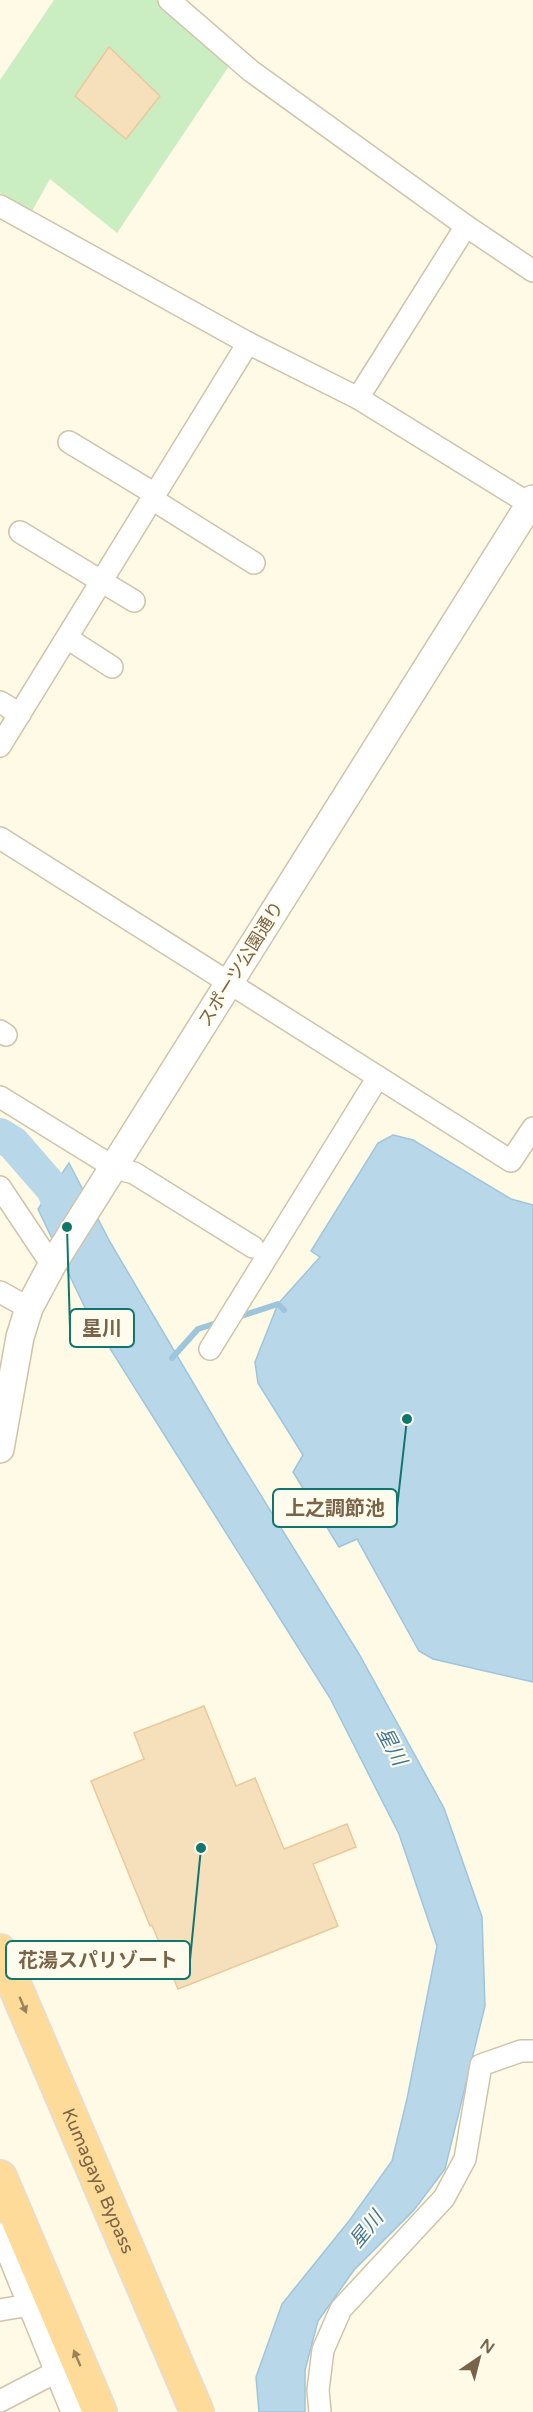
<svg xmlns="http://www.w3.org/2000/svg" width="533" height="2412" font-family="'Varela Round','Noto Sans JP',sans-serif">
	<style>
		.green { fill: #cbedc2 }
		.water { fill: #b8d8ea; stroke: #9dc5dc; stroke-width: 1.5 }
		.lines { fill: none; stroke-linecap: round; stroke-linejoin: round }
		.stream { stroke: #9dc5dc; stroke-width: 6 }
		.river { stroke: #b8d8ea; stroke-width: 34 }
		.building { fill: #f6dfbb; stroke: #eac99a; stroke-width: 1.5 }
		.minor-casing { stroke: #d1c3aa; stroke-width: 24 }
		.tertiary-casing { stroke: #d1c3aa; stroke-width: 30 }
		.trunk-casing { stroke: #e2ddd7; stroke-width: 36 }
		.minor { stroke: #fff; stroke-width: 21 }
		.tertiary { stroke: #fff; stroke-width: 27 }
		.trunk { stroke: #fedb99; stroke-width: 33 }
		.oneway { fill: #9b825c }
		.labels { text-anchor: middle; stroke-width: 4.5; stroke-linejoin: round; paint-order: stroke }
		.street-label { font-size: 18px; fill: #7a6448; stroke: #fffced }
		.water-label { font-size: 20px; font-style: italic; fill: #427796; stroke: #fffced }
		.leader { fill: none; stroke: #0f766e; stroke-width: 2 }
		.callout-dot { fill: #0f766e; stroke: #fffced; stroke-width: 2 }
		.callout { fill: #fffced; stroke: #0f766e; stroke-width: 2 }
		.callout-label { font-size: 20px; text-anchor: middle; font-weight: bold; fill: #7a6448 }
	</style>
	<rect width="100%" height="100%" fill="#fefae5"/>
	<path class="green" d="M54 0H159L231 63 117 233 50 179 32 211 0 193V80Z"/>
	<g class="water">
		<path d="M393 1135 413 1140 511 1199 533 1205V1682L433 1659 419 1651 357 1539 339 1547 293 1472 303 1455 258 1383 255 1362 278 1304 320 1257 311 1251 378 1143Z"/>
		<path d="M69 1163 110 1242 231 1447 359 1654 444 1808 482 1917 485 2006 445 2169 414 2210 354 2270 318 2321 305 2370V2412H259L256 2377 282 2304 349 2221 392 2161 407 2099 437 1946 399 1834 330 1698 87 1312 38 1209Z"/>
	</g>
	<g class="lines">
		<g class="stream">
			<path d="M235 1318 278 1304 284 1310"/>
			<path d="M172 1358 198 1329 220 1322"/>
		</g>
		<path class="river" d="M0 1135 13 1143 53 1189 70 1230"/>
	</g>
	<g class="building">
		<path d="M109 47 160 96 126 139 75 96Z"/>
		<path d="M204 1706 236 1786 255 1778 284 1849 347 1824 356 1847 313 1864 338 1926 178 1989 152 1925 150 1926 91 1781 144 1759 134 1733Z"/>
	</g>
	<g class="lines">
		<g class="minor-casing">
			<g id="minor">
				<path d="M169 0 251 71 466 226 533 271"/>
				<path d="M0 206 248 343 358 398 533 506"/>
				<path d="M358 398 466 226"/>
				<path d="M69 442 155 494"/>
				<path d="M152 499 254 563"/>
				<path d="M20 532 134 601"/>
				<path d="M67 638 112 667"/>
				<path d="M0 702 20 714"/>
				<path d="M0 746 248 343"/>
				<path d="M0 838 511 1161 533 1128"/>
				<path d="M0 1031 6 1035"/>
				<path d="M0 1097 115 1168 134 1173 253 1247"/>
				<path d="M0 1187 52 1265"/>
				<path d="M0 1292 29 1308"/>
				<path d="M210 1349 378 1077"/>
				<path d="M0 2234 72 2412"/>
				<path d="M0 2310 30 2305"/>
				<path d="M0 2401 56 2372"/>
				<path d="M320 2412 318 2390 323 2350 341 2309 444 2198 465 2159 481 2065 521 2051H533"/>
			</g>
		</g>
		<g class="tertiary-casing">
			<path id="tertiary" d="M0 1449 20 1337 29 1308 52 1265 533 499"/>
		</g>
		<g class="trunk-casing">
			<g id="trunk">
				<path id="s1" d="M0 1951 197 2412"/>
				<path d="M0 2177 100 2412"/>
			</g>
		</g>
		<use href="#minor" class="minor"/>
		<use href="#tertiary" class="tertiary"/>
		<use href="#trunk" class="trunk"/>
	</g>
	<defs><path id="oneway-solid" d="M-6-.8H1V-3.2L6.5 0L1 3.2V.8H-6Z" transform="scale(1.5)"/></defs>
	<g class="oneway">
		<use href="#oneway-solid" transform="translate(23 2005) rotate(67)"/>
		<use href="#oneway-solid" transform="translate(77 2358) rotate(-113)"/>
	</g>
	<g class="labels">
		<g class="street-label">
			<text transform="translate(241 964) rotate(-58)" y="6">スポーツ公園通り</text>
			<text dy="6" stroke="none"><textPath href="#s1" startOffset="250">Kumagaya Bypass</textPath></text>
		</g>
		<g class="water-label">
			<text transform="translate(392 1746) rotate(62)" y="7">星川</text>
			<text transform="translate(366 2229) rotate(-51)" y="7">星川</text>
		</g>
	</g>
	<path class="leader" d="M67 1227L70 1328M407 1419L397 1508M201 1848L190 1960"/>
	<g class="callout-dot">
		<circle cx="67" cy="1227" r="6"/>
		<circle cx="407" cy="1419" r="6"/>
		<circle cx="201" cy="1848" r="6"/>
	</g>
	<g class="callout">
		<rect x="70" y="1309" width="64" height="38" rx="6"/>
		<rect x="273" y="1489" width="124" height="38" rx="6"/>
		<rect x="6" y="1941" width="184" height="38" rx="6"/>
	</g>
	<g class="callout-label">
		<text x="102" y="1335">星川</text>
		<text x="335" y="1515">上之調節池</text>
		<text x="98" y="1967">花湯スパリゾート</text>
	</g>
	<g transform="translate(479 2358) rotate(35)" stroke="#fffced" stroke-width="4.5" paint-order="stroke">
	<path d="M0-4.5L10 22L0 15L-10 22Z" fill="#7a6448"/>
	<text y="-9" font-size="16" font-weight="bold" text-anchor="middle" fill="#7a6448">N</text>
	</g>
</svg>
